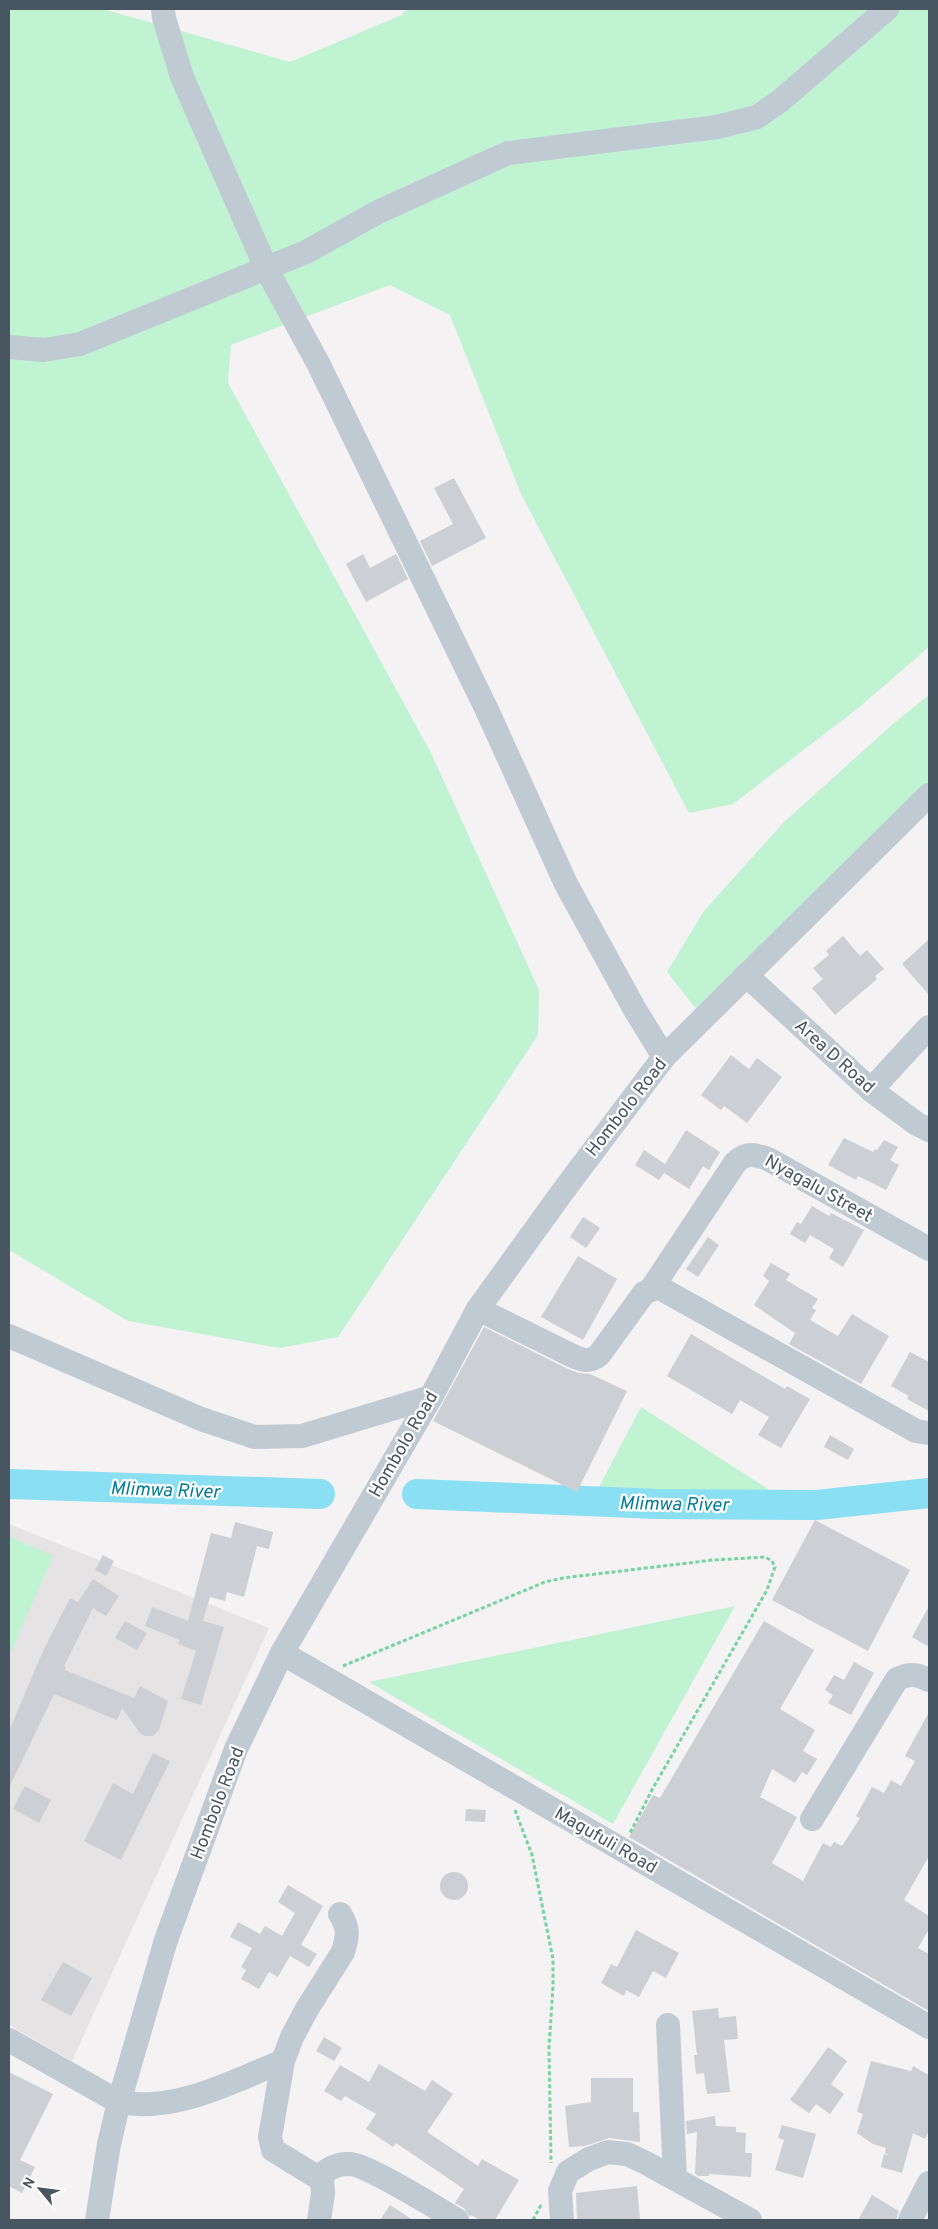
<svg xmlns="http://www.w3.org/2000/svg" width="938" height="2229" font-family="Overpass,sans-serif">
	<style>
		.education { fill: #e5e3e4 }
		.green { fill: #bff3d2 }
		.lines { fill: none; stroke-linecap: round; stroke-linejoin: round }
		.river { stroke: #8adff2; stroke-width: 30 }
		.building { fill: #cccfd4 }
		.path { stroke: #75d4a2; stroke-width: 3; stroke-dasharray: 4 2.5; stroke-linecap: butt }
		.minor { stroke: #bfcad2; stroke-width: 24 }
		.labels { text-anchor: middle; stroke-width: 4.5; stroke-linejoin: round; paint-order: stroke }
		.street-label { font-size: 18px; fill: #485661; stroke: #fff }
		.water-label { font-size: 19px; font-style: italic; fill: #067d97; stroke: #fff }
	</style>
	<rect width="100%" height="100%" fill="#f4f2f2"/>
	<path class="education" d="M9 1524 269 1628 72 2061 9 2025Z"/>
	<g class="green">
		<path d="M9 9H103L290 62 402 15 406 9H929V647L857 709 733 804 689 813 521 494 450 315 390 285 231 345 228 383 431 753 539 990 538 1035 338 1337 280 1348 128 1321 9 1250Z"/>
		<path d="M929 695V784L864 843 697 1010 667 972 704 911 783 823 894 723Z"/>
		<path d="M641 1407 777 1495 598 1489Z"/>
		<path d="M9 1536 53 1556 9 1656Z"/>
		<path d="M735 1606 613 1824 369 1682Z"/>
	</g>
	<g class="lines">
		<g class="river">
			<path d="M9 1484 320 1494"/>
			<path d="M417 1494 657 1504 817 1505 929 1493"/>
		</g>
	</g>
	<g class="building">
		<path d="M454 478 486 538 432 566 420 541 453 524 434 488Z"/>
		<path d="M363 554 370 568 396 554 408 579 366 602 346 564Z"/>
		<path d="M843 936 860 956 867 950 884 969 875 976 877 979 835 1015 812 988 823 979 813 968 829 955 826 951Z"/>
		<path d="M929 939V995L902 964Z"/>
		<path d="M731 1055 749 1069 757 1058 782 1077 747 1123 724 1106 721 1110 701 1095Z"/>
		<path d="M686 1130 720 1152 709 1170 703 1166 689 1189 664 1173 659 1180 635 1165 644 1150 665 1164Z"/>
		<path d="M844 1138 873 1152 875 1149 877 1150 884 1140 898 1147 890 1160 899 1165 886 1190 858 1176 856 1180 828 1165Z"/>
		<path d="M812 1206 829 1216 831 1213 864 1230 843 1267 829 1258 834 1249 810 1235 805 1243 790 1234 797 1222 801 1224Z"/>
		<path d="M583 1217 600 1228 586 1248 570 1237Z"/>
		<path d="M708 1237 719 1245 698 1277 686 1269Z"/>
		<path d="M578 1256 617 1279 583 1340 541 1317Z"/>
		<path d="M771 1263 790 1274 786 1280 818 1299 812 1308 816 1310 810 1320 838 1336 852 1314 889 1336 861 1384 789 1344 795 1333 754 1305 769 1281 763 1276Z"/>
		<path d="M484 1327 568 1369 579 1373 590 1374 627 1391 577 1492 433 1421Z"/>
		<path d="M691 1334 785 1389 787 1386 810 1399 781 1448 758 1435 769 1417 740 1400 732 1414 667 1376Z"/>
		<path d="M910 1352 929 1362V1411L907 1399 909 1396 891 1386Z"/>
		<path d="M830 1435 854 1449 848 1460 824 1447Z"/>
		<path d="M815 1520 910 1570 868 1651 772 1600Z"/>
		<path d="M235 1522 273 1532 269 1549 257 1546 244 1597 227 1592 225 1601 210 1597 203 1621 224 1627 201 1705 181 1699 196 1651 178 1644 180 1640 145 1626 152 1607 188 1621 211 1533 231 1538Z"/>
		<path d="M103 1555 114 1561 106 1576 95 1570Z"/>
		<path d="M93 1579 119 1596 106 1616 93 1608 64 1666 66 1667 65 1670 134 1698 140 1686 168 1701 159 1730 153 1736H145L140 1733 122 1708 117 1720 54 1694 9 1788V1731L43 1651 70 1598 78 1602Z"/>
		<path d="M929 1606V1647L912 1637Z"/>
		<path d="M125 1621 147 1633 137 1650 115 1638Z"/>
		<path d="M764 1621 814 1650 780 1709 815 1730 803 1751 817 1759 807 1775 802 1772 795 1783 772 1769 760 1797 797 1817 772 1863 803 1881 823 1843 831 1847 834 1842 842 1846 860 1818 856 1816 872 1787 884 1793 891 1780 901 1786 915 1761 905 1756 929 1712V1856L904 1900 929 1916V1929L918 1948 929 1954V2011L629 1837 653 1795 660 1798Z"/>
		<path d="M854 1662 874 1673 851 1715 828 1703 833 1695 825 1690 834 1675 844 1680Z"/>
		<path d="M153 1753 170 1761 121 1860 84 1841 113 1783 133 1794Z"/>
		<path d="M25 1786 51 1800 39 1823 13 1809Z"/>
		<path d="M466 1809 486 1810 485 1822 465 1821Z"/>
		<circle cx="454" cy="1886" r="14"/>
		<path d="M288 1885 323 1906 301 1945 317 1954 309 1967 290 1956 278 1977 269 1972 259 1989 241 1979 246 1970 241 1967 252 1948 230 1937 238 1922 260 1934 265 1926 282 1936 295 1913 278 1902Z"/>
		<path d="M636 1930 679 1953 666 1978 653 1971 639 1997 626 1990 624 1996 601 1983 611 1964 617 1967Z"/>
		<path d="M63 1962 92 1978 71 2016 41 2000Z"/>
		<path d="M718 2008 719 2018 736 2016 738 2039 724 2040 730 2092 707 2094 704 2073 696 2074 694 2055H697L692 2011Z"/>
		<path d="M324 2037 342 2048 334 2061 316 2051Z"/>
		<path d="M828 2047 847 2061 831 2084 844 2094 830 2114 816 2104 809 2113 790 2100Z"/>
		<path d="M871 2061 911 2071 913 2066 929 2075V2131L925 2139 913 2133 902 2173 881 2167 884 2154 889 2156 885 2153 886 2148 873 2144 857 2133 863 2114 857 2112Z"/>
		<path d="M379 2064 425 2091 432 2080 453 2094 427 2132 478 2166 482 2159 519 2180 495 2220H480L471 2215 470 2217 464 2208 455 2203 464 2189 396 2143 393 2147 366 2129 376 2114 345 2096 341 2101 324 2091 340 2065 369 2082Z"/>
		<path d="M9 2072 53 2094 20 2160 35 2167 22 2193 9 2186Z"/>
		<path d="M591 2078H633V2112H639L640 2142 609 2138 585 2146 569 2147 565 2106 591 2102Z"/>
		<path d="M715 2116 716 2126 736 2127V2132L746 2133 745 2153H752L751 2177 709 2174V2176H698L695 2174 697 2132 687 2134 686 2121Z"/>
		<path d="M782 2125 816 2134 803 2178 775 2170 784 2140 778 2138Z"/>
		<path d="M637 2186 640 2220H577L576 2193Z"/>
		<path d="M872 2195 899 2211 896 2220H858Z"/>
		<path d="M390 2205 413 2220H380Z"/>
	</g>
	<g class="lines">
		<g class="path">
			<path d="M343 1666 545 1582 563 1578 713 1560 765 1557 772 1561 775 1567 767 1590 653 1788 630 1833"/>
			<path d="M515 1810 532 1855 553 1959V1987L549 2047 551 2163"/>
			<path d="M533 2220 541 2205"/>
		</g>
		<g class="minor">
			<path d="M163 9 164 18 182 77 267 270 318 363 486 708 566 884 634 1008 664 1057"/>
			<path d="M9 347 44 350 80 344 306 252 378 212 508 153 717 127 757 117 780 101 887 9"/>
			<path d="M746 975 871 1090 917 1124 929 1130"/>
			<path d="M871 1090 929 1027"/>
			<path d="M652 1288 735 1163C746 1152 754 1154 768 1159L929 1249"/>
			<path d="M478 1309 573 1356C583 1360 589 1363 599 1355L644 1293 658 1287 916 1431 929 1433"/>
			<path d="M9 1336 201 1419 255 1437 302 1436 431 1397"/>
			<path d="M282 1653 929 2027"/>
			<path d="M812 1819 897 1679C910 1673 916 1674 929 1680"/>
			<path d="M668 2025 675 2178"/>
			<path d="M9 2040 119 2102C175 2113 232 2082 283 2061"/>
			<path d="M318 2177C328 2169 337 2163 350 2164 368 2165 438 2209 457 2220"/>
			<path d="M97 2220 109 2144 119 2102 166 1940 236 1749 282 1653 431 1397 478 1309 566 1187 664 1057 929 795"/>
			<path d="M319 2220 323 2193 322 2180 273 2150 270 2137 283 2061 292 2037 307 2009 343 1952C348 1936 349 1928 340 1914"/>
			<path d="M562 2220 560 2191 568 2172 589 2159 608 2152 627 2154 646 2163 750 2220"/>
			<path d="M910 2220 929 2183"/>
		</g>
	</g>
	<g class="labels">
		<g class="street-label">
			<text transform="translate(835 1056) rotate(42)" y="6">Area D Road</text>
			<text transform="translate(626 1107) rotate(-52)" y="6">Hombolo Road</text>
			<text transform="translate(819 1188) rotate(29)" y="6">Nyagalu Street</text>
			<text transform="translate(403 1444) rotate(-60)" y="6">Hombolo Road</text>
			<text transform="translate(217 1803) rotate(-69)" y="6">Hombolo Road</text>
			<text transform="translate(606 1840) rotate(30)" y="6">Magufuli Road</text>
		</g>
		<g class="water-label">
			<text transform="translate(165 1489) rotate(2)" y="7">Mlimwa River</text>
			<text transform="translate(674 1503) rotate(1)" y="7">Mlimwa River</text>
		</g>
	</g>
	<rect width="938" height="2229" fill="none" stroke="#485661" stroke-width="20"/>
	<g transform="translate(40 2189) rotate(299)" stroke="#ffffff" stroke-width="4" paint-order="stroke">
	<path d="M0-4L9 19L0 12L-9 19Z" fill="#485661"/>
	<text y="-8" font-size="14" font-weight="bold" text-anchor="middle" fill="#485661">N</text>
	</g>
</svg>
